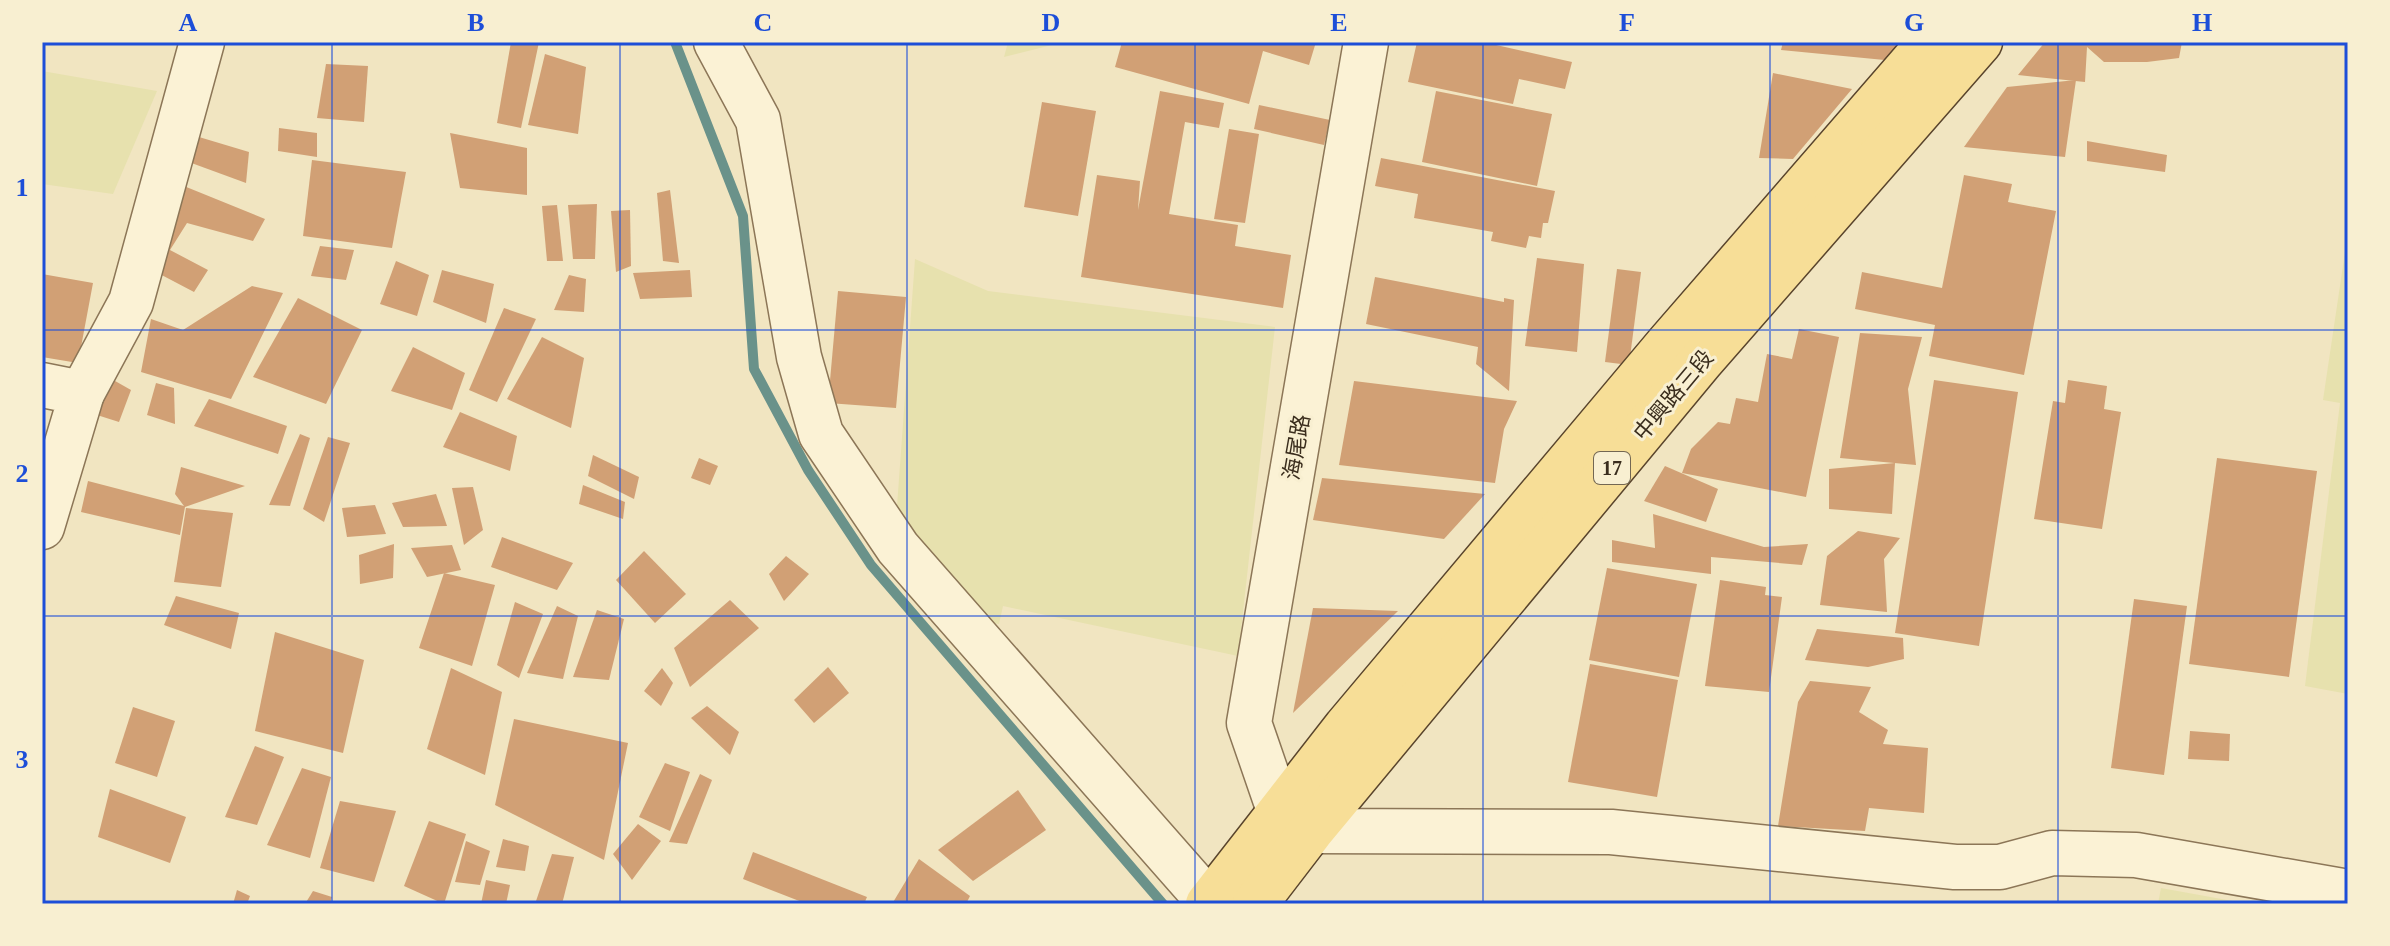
<svg xmlns="http://www.w3.org/2000/svg" width="2390" height="946" font-family="'Times New Roman','Noto Sans TC',serif">
	<style>
		.farmland { fill: #e7e1ae }
		.lines { fill: none; stroke-linecap: round; stroke-linejoin: round }
		.stream { stroke: #6a928a; stroke-width: 10 }
		.building { fill: #d1a075 }
		.minor-casing { stroke: #8c7657; stroke-width: 47 }
		.major-casing { stroke: #59442c; stroke-width: 47 }
		.minor { stroke: #fbf2d5; stroke-width: 44 }
		.major { stroke: #f7de97; stroke-width: 44 }
		.grid { fill: none; stroke: #1d4ed8; stroke-width: 2; stroke-opacity: 0.55 }
		.labels { text-anchor: middle; stroke-width: 6; stroke-linejoin: round; paint-order: stroke }
		.shield { fill: #f8efd1; stroke: #736753; stroke-width: 2 }
		.shield-label { font-size: 20px; font-weight: bold; fill: #3a2d1d }
		.street-label { font-size: 22px; fill: #3a2d1d; stroke: #f8efd1 }
		.neatline { fill: none; stroke: #1d4ed8; stroke-width: 3 }
		.grid-label { font-size: 26px; text-anchor: middle; font-weight: bold; fill: #1d4ed8 }
	</style>
	<rect width="100%" height="100%" fill="#f1e5c1"/>
	<g class="farmland">
		<path d="M1008 42H1064L1004 57Z"/>
		<path d="M42 71 157 91 113 194 42 184Z"/>
		<path d="M2348 232V694L2305 686 2340 403 2323 400Z"/>
		<path d="M915 259 988 291 1275 327 1238 656 1003 606 999 624 971 620 896 520Z"/>
		<path d="M2161 888 2249 904H2158Z"/>
	</g>
	<g class="lines">
		<path class="stream" d="M675 42 743 216 754 369 808 470 871 565 1163 904"/>
	</g>
	<g class="building">
		<path d="M511 42H539L521 128 497 123Z"/>
		<path d="M1122 42H1316L1309 65 1263 51 1249 104 1115 67Z"/>
		<path d="M1417 42H1483L1572 62 1565 89 1519 79 1513 104 1408 82Z"/>
		<path d="M1783 42H1905L1895 61 1781 50Z"/>
		<path d="M2045 42H2182L2179 58 2147 62H2104L2087 47 2085 82 2018 75Z"/>
		<path d="M545 54 586 67 578 134 528 125Z"/>
		<path d="M326 64 368 66 364 122 317 118Z"/>
		<path d="M1773 73 1852 89 1793 159 1759 158Z"/>
		<path d="M2076 80 2065 157 1964 147 2007 87Z"/>
		<path d="M1160 91 1224 103 1219 128 1185 122 1169 214 1238 225 1235 246 1291 255 1283 308 1081 277 1097 175 1140 181 1138 210Z"/>
		<path d="M1436 91 1552 114 1537 186 1422 162Z"/>
		<path d="M1042 102 1096 111 1078 216 1024 207Z"/>
		<path d="M1259 105 1330 120 1324 145 1254 129Z"/>
		<path d="M279 128 317 133V157L278 151Z"/>
		<path d="M1229 129 1259 134 1245 223 1214 219Z"/>
		<path d="M450 133 527 148V195L460 188Z"/>
		<path d="M199 137 249 152 246 183 186 161Z"/>
		<path d="M2087 141 2167 155 2165 172 2087 161Z"/>
		<path d="M1381 158 1555 191 1548 223H1543L1541 238 1529 236 1526 248 1491 241 1493 232 1414 218 1418 194 1375 186Z"/>
		<path d="M312 160 406 172 392 248 303 236Z"/>
		<path d="M1964 175 2012 184 2008 202 2056 211 2024 375 1929 356 1935 325 1855 309 1862 272 1942 288Z"/>
		<path d="M174 182 265 219 253 241 187 223 170 250 208 270 194 292 135 261Z"/>
		<path d="M670 190 679 263 663 261 657 193Z"/>
		<path d="M597 204 595 259H573L568 205Z"/>
		<path d="M557 205 563 261H547L542 206Z"/>
		<path d="M630 210 631 266 616 272 611 211Z"/>
		<path d="M320 246 354 250 346 280 311 276Z"/>
		<path d="M1537 258 1584 264 1577 352 1525 346Z"/>
		<path d="M396 261 429 275 417 316 380 304Z"/>
		<path d="M1617 269 1641 272 1629 365 1605 362Z"/>
		<path d="M442 270 494 284 486 323 433 302Z"/>
		<path d="M690 270 692 297 640 299 633 273Z"/>
		<path d="M42 274 93 283 78 363 42 357Z"/>
		<path d="M569 275 586 279 584 312 554 310Z"/>
		<path d="M1375 277 1504 302V298L1514 300 1509 391 1476 364 1478 347 1366 324Z"/>
		<path d="M252 286 283 293 231 399 141 372 151 319 183 330Z"/>
		<path d="M838 291 906 297 896 408 828 403Z"/>
		<path d="M298 298 362 330 326 404 253 377Z"/>
		<path d="M504 308 536 319 497 402 469 390Z"/>
		<path d="M1799 329 1839 337 1806 497 1682 473 1691 449 1718 422 1730 424 1736 398 1758 402 1767 354 1792 359Z"/>
		<path d="M1860 333 1922 337 1908 389 1916 465 1840 458Z"/>
		<path d="M542 337 584 358 571 428 507 399Z"/>
		<path d="M413 347 465 373 452 410 391 391Z"/>
		<path d="M108 377 131 390 119 422 97 415Z"/>
		<path d="M1934 380 2018 392 1979 646 1895 633Z"/>
		<path d="M2068 380 2107 386 2104 409 2121 412 2102 529 2034 519 2053 401 2065 403Z"/>
		<path d="M1354 381 1517 401 1504 429 1495 483 1339 465Z"/>
		<path d="M156 383 174 388 175 424 147 415Z"/>
		<path d="M209 399 287 426 278 454 194 426Z"/>
		<path d="M460 412 517 436 510 471 443 447Z"/>
		<path d="M300 434 310 438 290 506 269 505Z"/>
		<path d="M328 437 350 443 324 522 303 509Z"/>
		<path d="M593 455 639 477 634 499 588 476Z"/>
		<path d="M699 458 718 466 710 485 691 478Z"/>
		<path d="M2217 458 2317 471 2289 677 2189 664Z"/>
		<path d="M1895 463 1892 514 1829 509V469Z"/>
		<path d="M1665 466 1718 489 1706 522 1644 501Z"/>
		<path d="M181 467 245 486 185 507 180 535 81 512 88 481 184 506 175 494Z"/>
		<path d="M1322 478 1485 494 1444 539 1313 520Z"/>
		<path d="M583 485 625 502 623 519 579 504Z"/>
		<path d="M473 487 483 530 464 545 452 488Z"/>
		<path d="M436 494 447 526 403 527 392 503Z"/>
		<path d="M375 505 386 534 347 537 342 508Z"/>
		<path d="M186 508 233 513 221 587 174 582Z"/>
		<path d="M1653 514 1764 547 1808 544 1802 565 1711 557V574L1612 562V540L1655 548Z"/>
		<path d="M1858 531 1900 538 1884 559 1887 612 1820 605 1827 556Z"/>
		<path d="M502 537 573 563 557 590 491 567Z"/>
		<path d="M394 544 393 578 360 584 359 555Z"/>
		<path d="M452 545 461 570 427 577 411 548Z"/>
		<path d="M644 551 686 594 655 623 616 580Z"/>
		<path d="M786 556 809 574 784 601 769 574Z"/>
		<path d="M1607 568 1697 584 1679 677 1589 660Z"/>
		<path d="M444 573 495 585 472 666 419 648Z"/>
		<path d="M1720 580 1766 587 1765 595 1782 597 1769 692 1705 686Z"/>
		<path d="M176 596 239 613 231 649 164 625Z"/>
		<path d="M2134 599 2187 606 2164 775 2111 768Z"/>
		<path d="M730 600 759 628 690 687 674 648Z"/>
		<path d="M515 602 543 614 519 678 497 665Z"/>
		<path d="M557 606 578 616 563 679 527 673Z"/>
		<path d="M1313 608 1398 611 1293 713Z"/>
		<path d="M597 610 624 619 609 680 573 677Z"/>
		<path d="M1817 629 1903 638 1904 659 1868 667 1805 660Z"/>
		<path d="M275 632 364 660 343 753 255 731Z"/>
		<path d="M1590 664 1678 680 1657 797 1568 782Z"/>
		<path d="M828 667 849 693 814 723 794 700Z"/>
		<path d="M451 668 502 692 485 775 427 749Z"/>
		<path d="M662 668 673 683 661 706 644 691Z"/>
		<path d="M1810 681 1871 687 1859 712 1888 730 1883 744 1928 748 1924 813 1869 808 1865 831 1778 826 1798 702Z"/>
		<path d="M707 706 739 732 730 755 691 718Z"/>
		<path d="M133 707 175 721 157 777 115 763Z"/>
		<path d="M514 719 628 743 604 860 495 805Z"/>
		<path d="M2190 731 2230 734 2229 761 2188 759Z"/>
		<path d="M255 746 284 757 257 825 225 817Z"/>
		<path d="M665 763 690 772 670 831 639 817Z"/>
		<path d="M302 768 331 777 310 858 267 845Z"/>
		<path d="M700 774 712 780 687 844 669 842Z"/>
		<path d="M110 789 186 817 170 863 98 837Z"/>
		<path d="M1018 790 1046 830 973 881 938 850Z"/>
		<path d="M340 801 396 811 374 882 320 868Z"/>
		<path d="M429 821 466 834 444 904 404 886Z"/>
		<path d="M638 824 661 841 632 880 613 854Z"/>
		<path d="M503 839 529 846 525 871 496 867Z"/>
		<path d="M466 841 490 851 480 885 455 882Z"/>
		<path d="M753 852 867 897 864 904H807L743 879Z"/>
		<path d="M552 854 574 857 562 904H535Z"/>
		<path d="M919 859 970 896 966 904H892Z"/>
		<path d="M486 880 510 885 506 904H481Z"/>
		<path d="M237 890 250 896 247 904H233Z"/>
		<path d="M313 891 332 897 330 904H305Z"/>
	</g>
	<g class="lines">
		<g class="minor-casing">
			<g id="minor">
				<path d="M716 42 758 120 799 357 821 434 898 548 1211 904"/>
				<path d="M1366 42 1249 723 1280 813 1311 831 1611 832 1955 867H2000L2052 853 2136 855 2348 892"/>
				<path d="M42 385 82 393 42 527"/>
				<path d="M82 393 131 302 202 42"/>
			</g>
		</g>
		<g class="major-casing">
			<g id="major">
				<path d="M1208 904 1346 727 1667 345 1930 42"/>
				<path d="M1255 904 1311 831 1702 360 1980 42"/>
			</g>
		</g>
		<use href="#minor" class="minor"/>
		<use href="#major" class="major"/>
	</g>
	<path class="grid" d="M332 42V904M620 42V904M907 42V904M1195 42V904M1483 42V904M1770 42V904M2058 42V904M42 330H2348M42 616H2348"/>
	<g class="labels">
		<rect class="shield" x="1594" y="452" width="36" height="32" rx="6"/>
		<g class="shield-label">
			<text x="1612" y="475">17</text>
		</g>
		<g class="street-label">
			<text transform="translate(1673 395) rotate(-50)" y="8">中興路三段</text>
			<text transform="translate(1296 447) rotate(-80)" y="8">海尾路</text>
		</g>
	</g>
	<rect width="2390" height="946" fill="none" stroke="#f8efd1" stroke-width="88"/>
	<rect x="44" y="44" width="2302" height="858" class="neatline"/>
	<g class="grid-label">
		<text x="188" y="31">A</text>
		<text x="476" y="31">B</text>
		<text x="763" y="31">C</text>
		<text x="1051" y="31">D</text>
		<text x="1339" y="31">E</text>
		<text x="1627" y="31">F</text>
		<text x="1914" y="31">G</text>
		<text x="2202" y="31">H</text>
		<text x="22" y="196">1</text>
		<text x="22" y="482">2</text>
		<text x="22" y="768">3</text>
	</g>
</svg>
